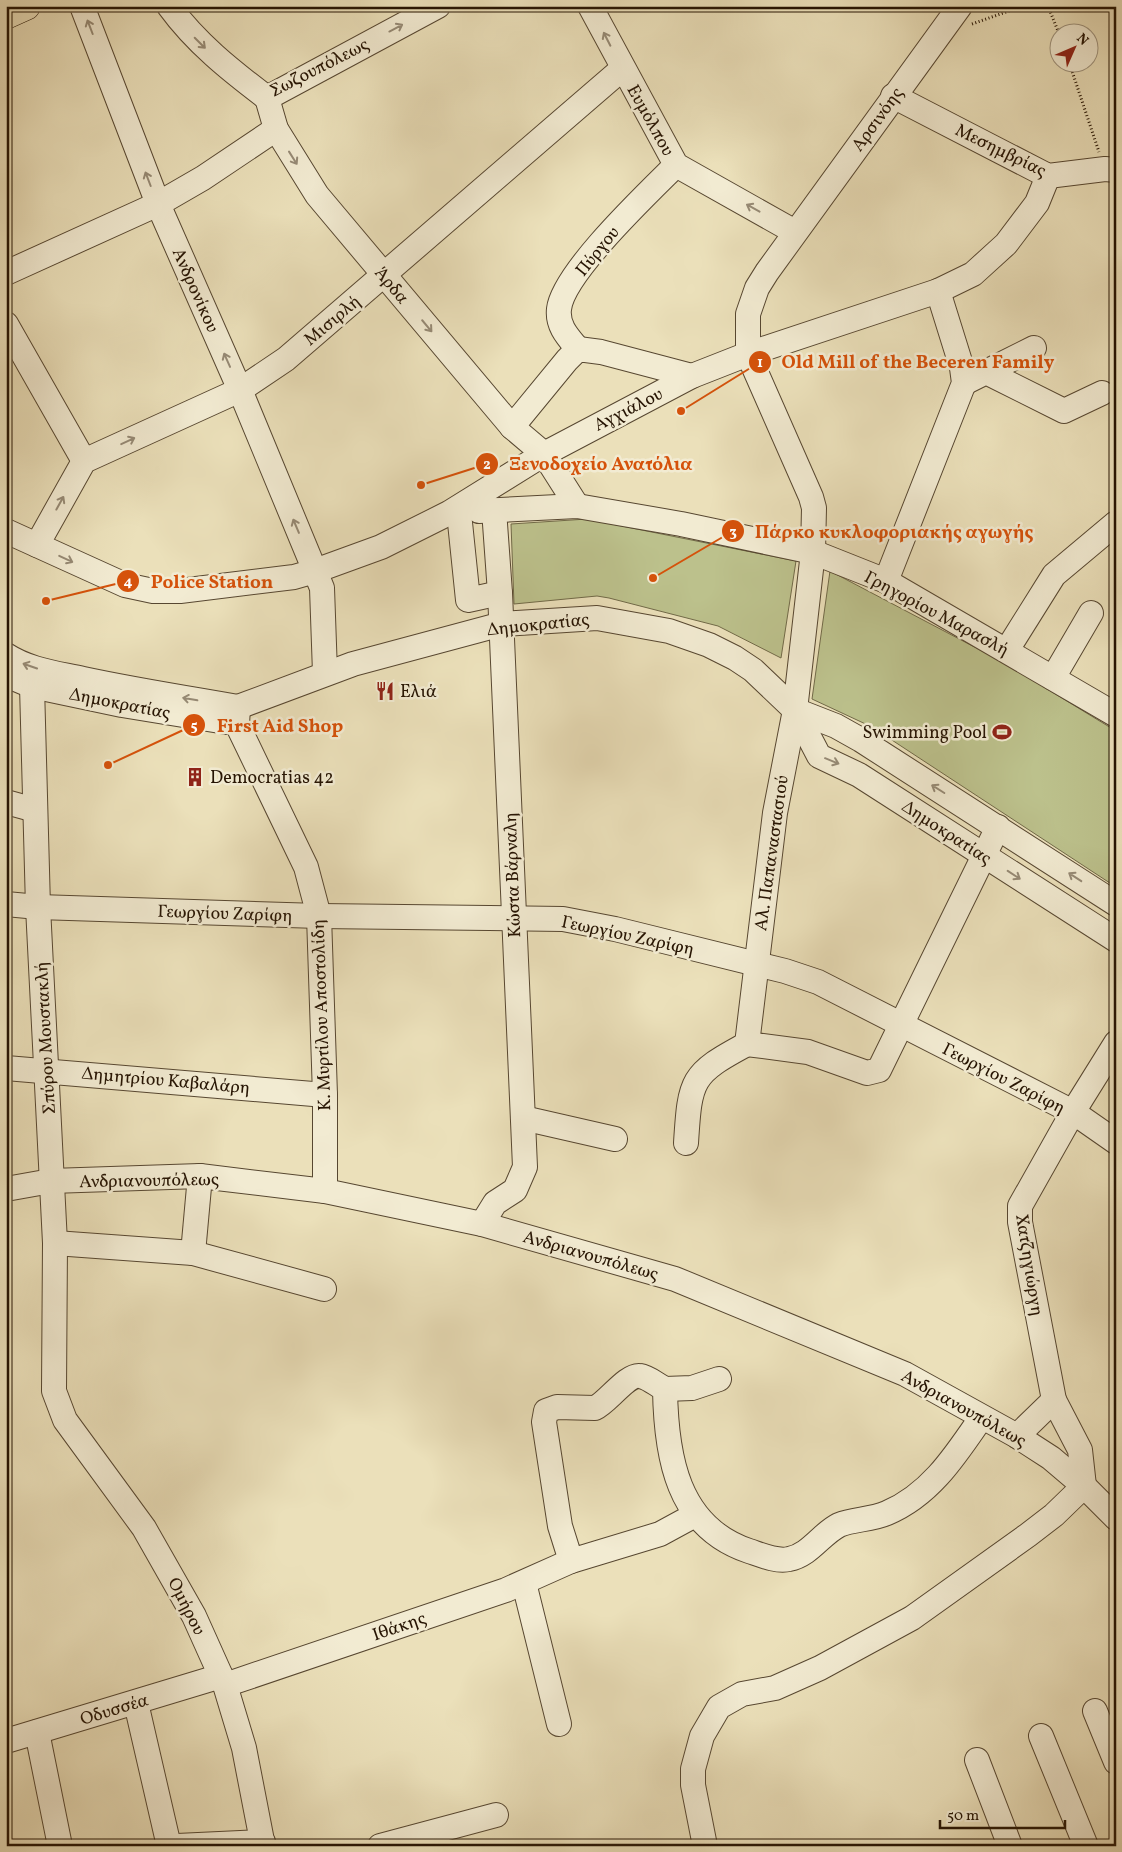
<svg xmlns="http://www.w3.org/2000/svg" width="1122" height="1852" font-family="Vollkorn,serif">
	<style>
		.green { fill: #bcc18c; stroke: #716a48 }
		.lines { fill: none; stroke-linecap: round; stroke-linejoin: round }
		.minor-casing { stroke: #574731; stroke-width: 26 }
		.major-casing { stroke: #261403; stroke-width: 29 }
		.path { stroke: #261403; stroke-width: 3; stroke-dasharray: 1 2.5; stroke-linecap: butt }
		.minor { stroke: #f2ebd2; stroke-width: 24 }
		.major { stroke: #ebe0ba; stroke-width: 28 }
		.oneway { stroke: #968a75 }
		.labels { text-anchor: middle; stroke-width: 5; stroke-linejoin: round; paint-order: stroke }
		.street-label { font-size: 18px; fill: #261403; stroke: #f2ebd2 }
		.poi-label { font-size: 18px; fill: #261403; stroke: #f2ebd2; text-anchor: start }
		.leader { fill: none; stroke: #d5520b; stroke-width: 2 }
		.callout-dot { fill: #d5520b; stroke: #f2ebd2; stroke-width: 2 }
		.mark-label { font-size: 15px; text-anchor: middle; font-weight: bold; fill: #fff }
		.callout-label { font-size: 19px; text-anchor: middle; font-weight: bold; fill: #d5520b; stroke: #f2ebd2; stroke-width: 5; stroke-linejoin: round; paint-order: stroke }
	</style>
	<rect width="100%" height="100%" fill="#ebe0ba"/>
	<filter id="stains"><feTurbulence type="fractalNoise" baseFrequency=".004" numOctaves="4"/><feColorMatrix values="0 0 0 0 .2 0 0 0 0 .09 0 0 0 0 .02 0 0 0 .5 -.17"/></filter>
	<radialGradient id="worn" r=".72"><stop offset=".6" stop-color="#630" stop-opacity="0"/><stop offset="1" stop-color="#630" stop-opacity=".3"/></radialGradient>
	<g class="green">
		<path d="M587 519 796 561 781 658 718 626 609 598 597 596 514 604 511 524Z"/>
		<path d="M830 571 1003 662 1116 731V887L872 727 812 699Z"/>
	</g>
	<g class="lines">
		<g class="minor-casing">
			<g id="minor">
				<path d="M82 6 158 204 240 390 322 588 325 673"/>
				<path d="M169 6C196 43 230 70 267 98L438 6"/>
				<path d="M590 6 676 165 795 232"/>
				<path d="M893 96 1048 176 1105 169 1116 170"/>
				<path d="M267 98 276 129 317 195 512 427 544 454 577 506"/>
				<path d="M6 273 158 204 203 178 276 129"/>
				<path d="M6 324 84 461"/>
				<path d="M578 349C568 337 557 326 559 309 563 273 648 193 676 165"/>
				<path d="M986 372 1034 348"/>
				<path d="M964 383 986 372 1064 411 1102 393"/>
				<path d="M512 427 567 360 578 349 601 352 692 376"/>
				<path d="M479 511 577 506 681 524 813 552 886 581 1116 715"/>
				<path d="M459 513 468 600 500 593"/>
				<path d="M6 531 125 585 153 591H180L294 577 315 571 381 547 449 513 544 454 692 376 748 354 938 291 973 274 1006 244 1037 203 1048 176"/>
				<path d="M37 545 84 461 240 390 286 359 622 69"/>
				<path d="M886 581 964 383 962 368 938 291"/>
				<path d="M1007 650 1054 575 1116 523"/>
				<path d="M6 655C29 670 56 673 83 679 134 690 186 698 238 707"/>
				<path d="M6 675 32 686 122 705 226 722"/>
				<path d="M1053 678 1091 613"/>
				<path d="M32 686 38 907 55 1243 54 1391 65 1420 144 1528 194 1616 225 1685 244 1748 263 1846"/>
				<path d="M238 707 353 664 502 624 597 618 669 631 709 645 735 658 753 670 795 710 819 756 859 775 1116 940"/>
				<path d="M238 707 237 724 306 867 319 916 325 1095V1191"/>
				<path d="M795 710 836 726 861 740 1116 904"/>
				<path d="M6 802 35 810"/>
				<path d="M6 904 38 907 319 916 563 919 615 929 785 971 818 982 1073 1112 1116 1142"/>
				<path d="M747 1044 775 813 795 710 813 552 814 508 811 497 748 354V314L757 288 767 272 960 6"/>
				<path d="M747 1044 808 1052 867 1073 879 1070 998 827"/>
				<path d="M6 1068 325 1095"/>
				<path d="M523 1118 615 1139"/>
				<path d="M686 1143C690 1079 691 1074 747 1044"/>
				<path d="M6 1189 51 1181 200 1176 325 1191 482 1224 675 1279 905 1374 1017 1436 1051 1458 1084 1486 1116 1518"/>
				<path d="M482 1224 495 1203 515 1190 525 1167 500 593 494 510"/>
				<path d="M55 1243 193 1253 324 1289"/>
				<path d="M193 1253 200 1176"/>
				<path d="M665 1389 692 1388 719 1379"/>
				<path d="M1017 1436 1054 1400 1020 1222V1206L1073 1112 1116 1043"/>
				<path d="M695 1515 660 1534 571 1561 560 1526 544 1422 546 1411 557 1407 595 1408C607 1403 627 1374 640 1376 648 1377 657 1385 665 1389 666 1456 677 1527 749 1551 761 1555 777 1562 789 1559 810 1555 821 1534 839 1525 853 1519 871 1520 887 1513 930 1495 955 1456 981 1418"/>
				<path d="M524 1583 559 1724"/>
				<path d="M225 1685 506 1590 571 1561"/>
				<path d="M136 1703 169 1846"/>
				<path d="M1095 1711 1116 1762"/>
				<path d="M37 1732 60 1846"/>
				<path d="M1041 1736 1086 1846"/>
				<path d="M6 1741 221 1676"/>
				<path d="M977 1760 1010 1846"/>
				<path d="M177 1846 263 1842"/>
				<path d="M380 1846 496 1815"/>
				<path d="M705 1846 693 1785V1769L702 1736 719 1707 742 1694 775 1688 820 1668 912 1618 1028 1535 1054 1515 1084 1486 1080 1450 1054 1400"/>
			</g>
		</g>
		<g class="major-casing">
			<path id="major" d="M6 15 26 6"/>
		</g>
		<g class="path">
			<path d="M1048 6 1060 36"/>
			<path d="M972 24 1023 6"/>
			<path d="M1069 62 1099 152"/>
		</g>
		<use href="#minor" class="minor"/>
		<use href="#major" class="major"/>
	</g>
	<defs><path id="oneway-shaft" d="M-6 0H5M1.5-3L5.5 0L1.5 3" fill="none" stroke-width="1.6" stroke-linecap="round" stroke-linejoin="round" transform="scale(1.25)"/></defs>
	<g class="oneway">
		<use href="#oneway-shaft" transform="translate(90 27) rotate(-111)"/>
		<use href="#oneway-shaft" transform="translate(396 28) rotate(-28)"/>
		<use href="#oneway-shaft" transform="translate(607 39) rotate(-117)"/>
		<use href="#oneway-shaft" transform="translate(200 43) rotate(45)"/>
		<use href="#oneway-shaft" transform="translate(293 158) rotate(58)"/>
		<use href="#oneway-shaft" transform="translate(148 179) rotate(-111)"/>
		<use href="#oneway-shaft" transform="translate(753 208) rotate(-151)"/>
		<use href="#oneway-shaft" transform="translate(427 326) rotate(50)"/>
		<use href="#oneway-shaft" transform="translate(227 360) rotate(-114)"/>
		<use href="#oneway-shaft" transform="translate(128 441) rotate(-25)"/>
		<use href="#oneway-shaft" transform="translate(60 503) rotate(-61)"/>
		<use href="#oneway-shaft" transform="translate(296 526) rotate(-113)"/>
		<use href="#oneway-shaft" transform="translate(66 559) rotate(25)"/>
		<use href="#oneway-shaft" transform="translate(30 666) rotate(-161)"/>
		<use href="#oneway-shaft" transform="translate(190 699) rotate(-170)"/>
		<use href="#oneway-shaft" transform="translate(832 761) rotate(22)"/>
		<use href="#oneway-shaft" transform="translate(938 789) rotate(-148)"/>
		<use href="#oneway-shaft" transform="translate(1014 875) rotate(33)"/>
		<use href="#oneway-shaft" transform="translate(1075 877) rotate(-147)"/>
	</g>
	<defs>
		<g id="restaurant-bare" transform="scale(1.5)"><path d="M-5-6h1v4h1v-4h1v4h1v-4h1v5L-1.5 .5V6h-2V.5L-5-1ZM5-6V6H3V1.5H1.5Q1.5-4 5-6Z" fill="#8f2418" stroke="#f2ebd2" stroke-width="2.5" paint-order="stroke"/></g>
		<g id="stadium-bare" transform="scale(1.5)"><path d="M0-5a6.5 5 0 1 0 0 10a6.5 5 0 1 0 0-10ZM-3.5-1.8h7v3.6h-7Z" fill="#8f2418" stroke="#f2ebd2" stroke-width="2.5" paint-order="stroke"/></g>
		<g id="building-bare" transform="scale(1.5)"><path d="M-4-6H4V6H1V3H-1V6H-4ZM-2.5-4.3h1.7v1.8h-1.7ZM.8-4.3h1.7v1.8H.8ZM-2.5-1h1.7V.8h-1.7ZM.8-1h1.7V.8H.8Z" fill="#8f2418" stroke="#f2ebd2" stroke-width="2.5" paint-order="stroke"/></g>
	</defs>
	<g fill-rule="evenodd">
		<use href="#restaurant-bare" x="385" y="691"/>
		<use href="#stadium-bare" x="1002" y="732"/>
		<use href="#building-bare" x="195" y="777"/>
	</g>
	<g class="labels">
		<g class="street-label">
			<text transform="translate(319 67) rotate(-27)" y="6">Σωζουπόλεως</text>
			<text transform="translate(877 119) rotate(-54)" y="6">Αρσινόης</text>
			<text transform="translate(651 120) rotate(61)" y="6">Ευμόλπου</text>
			<text transform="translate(1001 150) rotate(26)" y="6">Μεσημβρίας</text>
			<text transform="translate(597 251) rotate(-51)" y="6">Πύργου</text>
			<text transform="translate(392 285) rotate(50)" y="6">Άρδα</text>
			<text transform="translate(196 290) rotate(66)" y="6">Ανδρονίκου</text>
			<text transform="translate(332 320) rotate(-40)" y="6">Μισιρλή</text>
			<text transform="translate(628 409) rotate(-27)" y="6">Αγχιάλου</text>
			<text transform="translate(937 613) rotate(28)" y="6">Γρηγορίου Μαρασλή</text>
			<text transform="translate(538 624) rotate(-6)" y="6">Δημοκρατίας</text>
			<text transform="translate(120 703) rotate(11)" y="6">Δημοκρατίας</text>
			<text transform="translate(947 832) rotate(33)" y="6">Δημοκρατίας</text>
			<text transform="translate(771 853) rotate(-82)" y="6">Αλ. Παπαναστασιού</text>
			<text transform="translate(512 875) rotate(-92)" y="6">Κώστα Βάρναλη</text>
			<text transform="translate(225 913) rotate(2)" y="6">Γεωργίου Ζαρίφη</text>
			<text transform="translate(628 935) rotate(12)" y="6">Γεωργίου Ζαρίφη</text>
			<text transform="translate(321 1015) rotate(-92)" y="6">Κ. Μυρτίλου Αποστολίδη</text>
			<text transform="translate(45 1038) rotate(-93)" y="6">Σπύρου Μουστακλή</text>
			<text transform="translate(1004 1078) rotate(27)" y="6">Γεωργίου Ζαρίφη</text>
			<text transform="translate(166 1080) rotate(5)" y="6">Δημητρίου Καβαλάρη</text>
			<text transform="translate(149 1180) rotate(-1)" y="6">Ανδριανουπόλεως</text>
			<text transform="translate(591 1255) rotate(16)" y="6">Ανδριανουπόλεως</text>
			<text transform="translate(1030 1265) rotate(81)" y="6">Χατζηγιώργη</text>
			<text transform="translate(964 1408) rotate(29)" y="6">Ανδριανουπόλεως</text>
			<text transform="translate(187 1606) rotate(63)" y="6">Ομήρου</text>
			<text transform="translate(399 1626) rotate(-19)" y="6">Ιθάκης</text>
			<text transform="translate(114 1709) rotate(-17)" y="6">Οδυσσέα</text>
		</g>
		<g class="poi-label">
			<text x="400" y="697">Ελιά</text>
			<text x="987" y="738" text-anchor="end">Swimming Pool</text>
			<text x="210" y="783">Democratias 42</text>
		</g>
	</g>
	<path class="leader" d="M681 411L760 362M421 485L487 464M653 578L733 531M46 601L128 581M108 765L194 725"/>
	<g class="callout-dot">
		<circle cx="681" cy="411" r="5"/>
		<circle cx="421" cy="485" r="5"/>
		<circle cx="653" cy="578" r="5"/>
		<circle cx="46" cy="601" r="5"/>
		<circle cx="108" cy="765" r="5"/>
		<circle cx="760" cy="362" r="12"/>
		<circle cx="487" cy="464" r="12"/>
		<circle cx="733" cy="531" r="12"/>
		<circle cx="128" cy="581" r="12"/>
		<circle cx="194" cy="725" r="12"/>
	</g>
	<g class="mark-label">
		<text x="760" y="367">1</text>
		<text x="487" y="469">2</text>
		<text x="733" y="536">3</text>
		<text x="128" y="586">4</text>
		<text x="194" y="730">5</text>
	</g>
	<g class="callout-label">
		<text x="918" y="368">Old Mill of the Beceren Family</text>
		<text x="601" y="470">Ξενοδοχείο Ανατόλια</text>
		<text x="894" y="538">Πάρκο κυκλοφοριακής αγωγής</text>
		<text x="212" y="588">Police Station</text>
		<text x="280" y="732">First Aid Shop</text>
	</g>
	<rect width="1122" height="1852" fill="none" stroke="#ebe0ba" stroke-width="25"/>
	<rect x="8" y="8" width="1107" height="1837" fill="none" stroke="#261403" stroke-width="2.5"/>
	<rect x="12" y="12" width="1097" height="1827" fill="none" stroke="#261403"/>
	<g transform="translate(1074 48) rotate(45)"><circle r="24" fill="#f2ebd2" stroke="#a0957f"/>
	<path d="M0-4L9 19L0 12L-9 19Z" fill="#8f2418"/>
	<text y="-8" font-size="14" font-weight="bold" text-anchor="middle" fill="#261403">N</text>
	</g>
	<path d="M940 1820v8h125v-8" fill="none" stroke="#261403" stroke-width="2.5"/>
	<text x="947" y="1820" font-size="15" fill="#261403" stroke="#f2ebd2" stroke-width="4" paint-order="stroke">50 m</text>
	<rect width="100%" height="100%" filter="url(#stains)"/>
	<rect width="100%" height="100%" fill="url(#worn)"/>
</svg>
